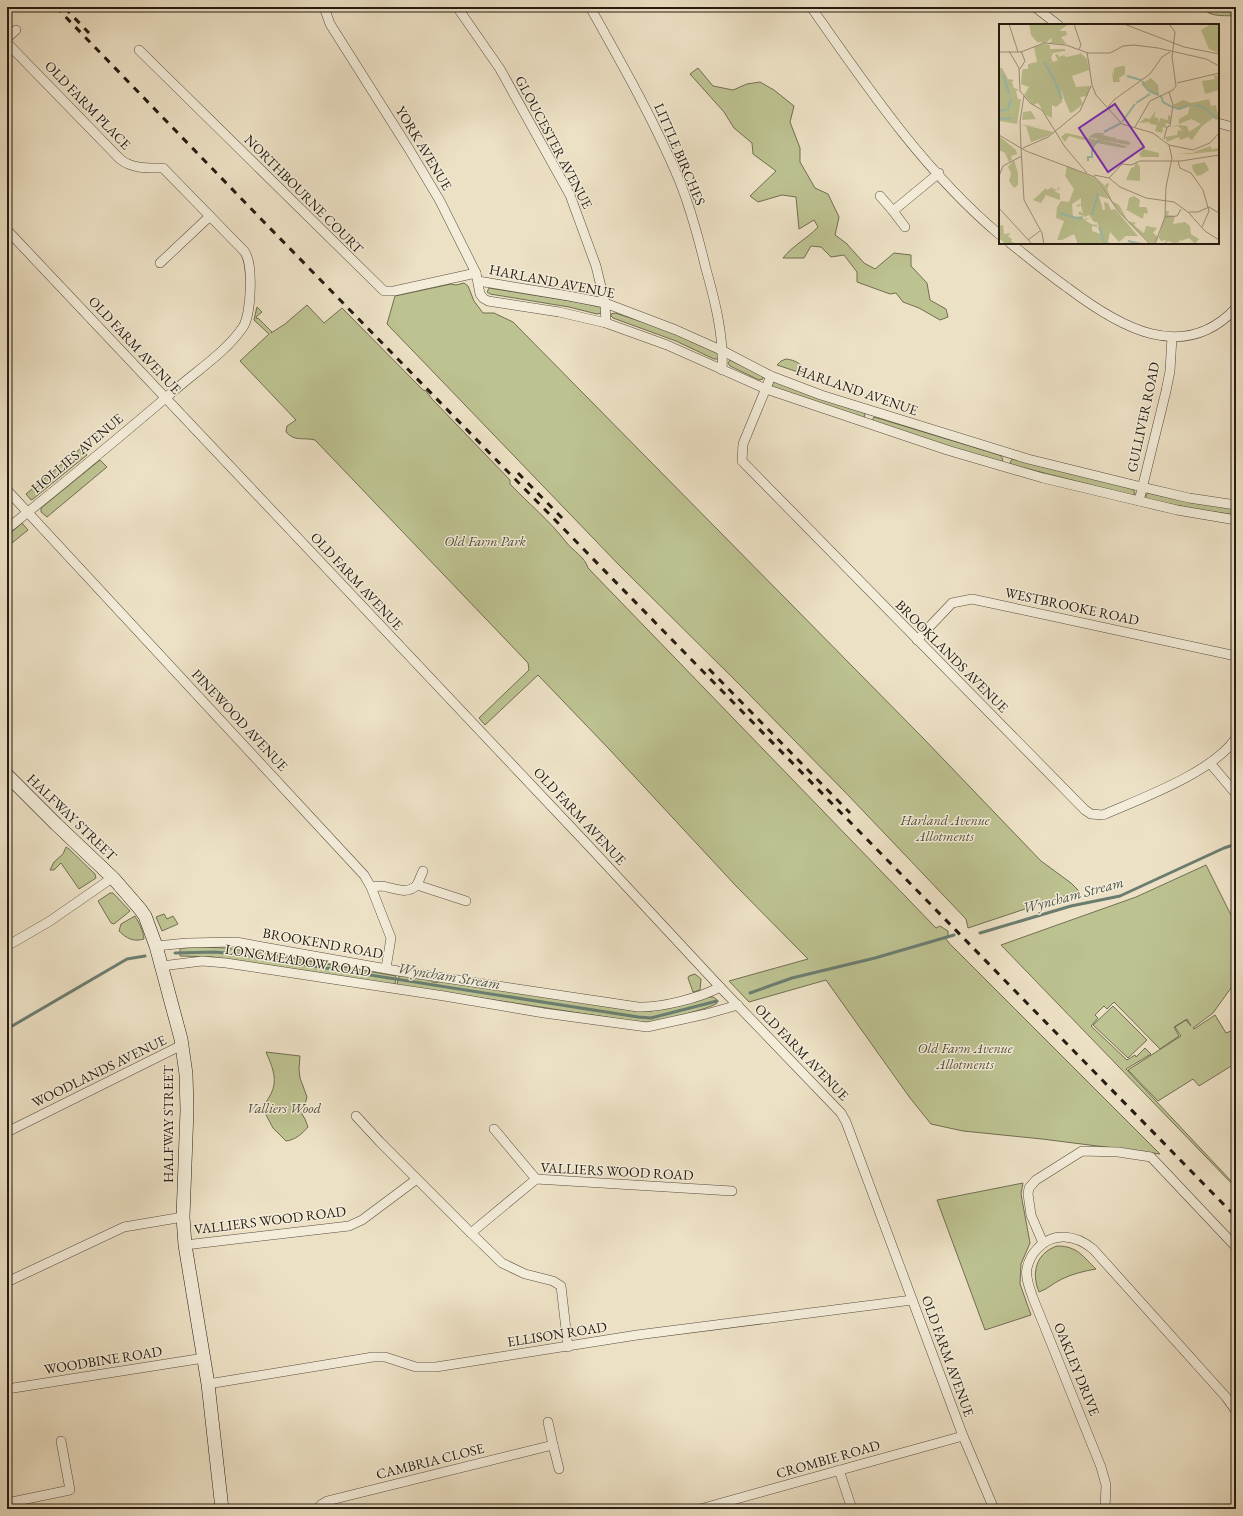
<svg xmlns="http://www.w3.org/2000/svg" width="1243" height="1516" font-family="'EB Garamond',serif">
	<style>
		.green { fill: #bdc291; stroke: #716e51 }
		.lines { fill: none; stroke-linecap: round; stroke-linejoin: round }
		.stream { stroke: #6b7d70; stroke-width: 3 }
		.street-casing { stroke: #574c3e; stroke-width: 10 }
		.secondary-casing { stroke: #251b11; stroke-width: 14 }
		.street { stroke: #f3ecd9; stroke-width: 9 }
		.secondary { stroke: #f3ecd9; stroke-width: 13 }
		.rail { stroke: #251b11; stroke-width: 3; stroke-dasharray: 7 7; stroke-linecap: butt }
		.labels { text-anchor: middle; stroke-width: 3; stroke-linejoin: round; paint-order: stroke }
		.street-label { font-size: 14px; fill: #251b11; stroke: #f3ecd9 }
		.park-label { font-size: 14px; font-style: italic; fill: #534d37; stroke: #f3ecd9 }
		.water-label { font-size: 15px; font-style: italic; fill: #4e5448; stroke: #f3ecd9 }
		.inset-river { fill: none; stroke: #9abeaf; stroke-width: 2 }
		.inset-road { fill: none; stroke: #9d927d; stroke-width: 1 }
		.view { fill: #7b2cbf; fill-opacity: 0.15; stroke: #7b2cbf; stroke-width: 2 }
		.inset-edge { fill: none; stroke: #251b11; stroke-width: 2 }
	</style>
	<rect width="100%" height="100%" fill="#ede1c5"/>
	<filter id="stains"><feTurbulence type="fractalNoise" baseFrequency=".005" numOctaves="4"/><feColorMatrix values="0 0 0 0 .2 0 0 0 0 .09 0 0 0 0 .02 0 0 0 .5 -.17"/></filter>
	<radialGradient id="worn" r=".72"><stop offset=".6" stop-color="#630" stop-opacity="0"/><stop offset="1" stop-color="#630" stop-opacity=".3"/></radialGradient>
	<g class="green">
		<path d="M1202 7H1236V16C1224 15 1210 18 1202 7Z"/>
		<path d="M698 68 713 86 733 90 747 84 760 82 774 90 794 106 790 122 800 148V162L815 188 828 194 839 217 835 235 846 243 864 263 875 269 894 253 911 255V266L927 283 930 300 946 309 948 317 940 320 919 308 903 302 896 293 890 294 857 282V272L844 255 831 257 821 247 811 246 804 258H783C793 245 807 239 818 227L814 220 799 229 796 197 782 195 758 202 750 196 776 171 753 154 752 143 734 128 724 112 690 74Z"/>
		<path d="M464 283 468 286 474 301 483 313H494L513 322 923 738 1041 861 1071 883 1079 891 968 928 966 919 847 794 741 686 620 566 387 324 395 296 451 284 456 285Z"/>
		<path d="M489 288 577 302 600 307 602 308V313L597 314 569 307 490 294 487 292Z"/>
		<path d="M307 305 324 323 342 308 423 390 426 391 432 399 510 480V484C529 504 549 520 566 542 573 551 585 557 588 568L936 928 940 926 948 931V935L945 938 950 944 1160 1154 1042 1139 963 1131 931 1124 910 1098 826 980 749 1002 729 981 808 959 736 886 609 749 538 675 485 725 479 718 529 670 528 663 315 440C303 437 295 442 286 432L287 426 296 420 240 361 269 334 254 320 257 307 262 312 256 317 257 319 258 318 272 332 271 333 285 324Z"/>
		<path d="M615 313 667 330 717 353 719 355 718 359H714L676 341 613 318 611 316V314Z"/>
		<path d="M786 359C795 360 804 364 804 374L777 365 781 361Z"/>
		<path d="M730 360 763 376V379L759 380 730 366 728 363Z"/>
		<path d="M773 382H776L863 412 865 414 864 418 773 388 772 385Z"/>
		<path d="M874 417 1000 455 1003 459 1002 461 1000 462 940 444 872 421Z"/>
		<path d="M81 448 87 455 33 499 31 500 26 494Z"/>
		<path d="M1013 458 1133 489 1135 493 1134 495H1131L1013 465 1010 463 1011 461Z"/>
		<path d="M100 460 107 467 47 517 41 512V508Z"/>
		<path d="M1148 493 1179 500 1236 509V515L1200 510 1146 499V495Z"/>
		<path d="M22 523 28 530 7 547V536Z"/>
		<path d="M66 847 69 849 95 874 96 878 79 889 61 863 54 870H50L54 862 63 854Z"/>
		<path d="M1206 865 1236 925V981L1213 1013 1193 1028 1194 1029 1215 1015 1226 1033 1236 1029V1063L1199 1086 1193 1079 1158 1101 1128 1070 1181 1036 1175 1027 1186 1020 1191 1026 1187 1019 1174 1027 1179 1036 1160 1049 1114 1002 1107 1009 1104 1006 1095 1015 1098 1018 1091 1026 1127 1060 1135 1055 1136 1057 1145 1048 1151 1054 1126 1069 1232 1182 1236 1180V1188L1001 945 1136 897Z"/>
		<path d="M110 893H113L130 911 114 924 111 923 98 901Z"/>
		<path d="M164 914 167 919 173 916 178 924 162 931 156 917Z"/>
		<path d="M135 916C139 923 143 930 144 939 134 942 127 939 119 931L121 924Z"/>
		<path d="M201 947 225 948 267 954 396 976 395 985 213 957 180 956V949L181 948Z"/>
		<path d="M695 974 701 979 700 990 693 992 688 978 689 976Z"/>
		<path d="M403 975 413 976 418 979 422 978 429 979C433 984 437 983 443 980L636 1011H651L709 997H713L716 999 717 1003C713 1008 660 1021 650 1022 646 1023 642 1022 638 1022L397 985 399 976Z"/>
		<path d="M1113 1006 1147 1040 1128 1058 1093 1025Z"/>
		<path d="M266 1052 300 1056 299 1069 300 1078 307 1097 302 1114 305 1119 308 1127C302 1134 295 1140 286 1141L273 1128 263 1109C265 1102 271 1096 273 1089 277 1076 271 1064 266 1052Z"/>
		<path d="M1023 1183 1021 1194 1030 1243 1021 1264 1020 1284 1031 1315 985 1330 937 1200Z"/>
		<path d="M1057 1246C1078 1246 1083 1257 1096 1269 1084 1271 1072 1274 1062 1279 1053 1283 1048 1289 1039 1292 1031 1273 1036 1253 1057 1246Z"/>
	</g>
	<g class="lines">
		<g class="stream">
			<path d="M980 933 1071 906 1120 896 1224 848 1236 844"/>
			<path d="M175 953 215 952 236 954 638 1017 651 1018 717 1001"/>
			<path d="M750 993 792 978 875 958 954 935"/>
			<path d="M7 1029 127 959 145 956"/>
		</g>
		<g class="street-casing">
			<g id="street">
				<path d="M324 7 330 24 409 149 440 201 476 273 480 294 483 298 488 301 559 312 606 323 667 345 766 389 947 450 1043 478 1139 501 1177 510 1236 520"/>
				<path d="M457 7 500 69 570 195 596 266 605 303 606 323"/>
				<path d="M590 7C622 64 655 122 680 182 691 210 699 240 706 269 715 301 724 336 722 370"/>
				<path d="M811 7C867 87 924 171 1000 235"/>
				<path d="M1035 7 1058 25"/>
				<path d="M7 38 16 30"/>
				<path d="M7 43 120 159C132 169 148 168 163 168L244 251C254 263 251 315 243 327 227 351 198 370 176 389 120 437 64 483 7 529"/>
				<path d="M139 50 384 291H394L476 273"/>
				<path d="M1218 123 1236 128"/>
				<path d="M880 196 893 211 939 173"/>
				<path d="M893 211 905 227"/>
				<path d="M7 230 587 844 720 987 841 1113 846 1122 963 1436 994 1509"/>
				<path d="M1010 243C1029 258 1048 274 1068 288 1118 326 1183 365 1236 308"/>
				<path d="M160 263 210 216"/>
				<path d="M478 281 569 296 605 303 676 330 723 351 771 376 821 395 1028 459 1142 487 1189 498 1236 505"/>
				<path d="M771 376 743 444 742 461 1085 810 1091 814 1103 815C1142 798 1212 773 1236 738"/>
				<path d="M7 490 364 875 371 887 391 938 386 968"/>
				<path d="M1139 501 1166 391 1170 371 1172 337"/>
				<path d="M917 640 952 603 972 599 1236 656"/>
				<path d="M1210 763 1236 794"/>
				<path d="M417 885 423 871"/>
				<path d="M371 887C374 887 378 886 381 886 393 887 406 896 417 885L466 901"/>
				<path d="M7 946 50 921 112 878"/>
				<path d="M156 946 187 943 236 942 398 971 638 1007C660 1008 700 998 720 987"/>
				<path d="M162 966 202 961 226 963 444 996 544 1013 647 1027 706 1014 738 1005"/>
				<path d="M356 1116 380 1142 471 1233"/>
				<path d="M494 1129 536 1179"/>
				<path d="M7 1132 182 1045"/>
				<path d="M1043 1243 1031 1215 1028 1194 1029 1188 1036 1180 1082 1151 1118 1152 1151 1157 1236 1247"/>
				<path d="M185 1245 349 1226 362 1220 417 1179"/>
				<path d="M7 1282 124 1227 183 1217"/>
				<path d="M568 1347 561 1286 553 1281 525 1274 502 1263 471 1233 536 1179 732 1191"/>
				<path d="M208 1384 373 1357H385L416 1367H436L637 1335 912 1300"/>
				<path d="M7 1389 204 1358"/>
				<path d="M553 1445 559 1469"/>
				<path d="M839 1470 852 1509"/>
				<path d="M7 1503 70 1490 61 1441"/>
				<path d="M317 1509 322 1504 327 1501 553 1445 548 1422"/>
				<path d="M700 1509 963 1436"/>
				<path d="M1105 1509 1106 1485 1101 1467 1033 1298C1030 1289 1025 1278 1027 1268 1029 1260 1032 1254 1037 1249 1053 1231 1076 1235 1093 1249L1226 1397 1236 1411"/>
			</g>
		</g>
		<g class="secondary-casing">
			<path id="secondary" d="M7 775 56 824 114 879 140 909 145 916 156 946 181 1039 186 1074 187 1110 183 1217 185 1245 208 1384 222 1509"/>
		</g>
		<use href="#street" class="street"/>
		<use href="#secondary" class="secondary"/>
		<g class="rail">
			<path d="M56 7 261 219 1236 1217"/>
			<path d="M65 8 89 33"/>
			<path d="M518 473 564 520"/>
			<path d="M709 669 850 813"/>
		</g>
	</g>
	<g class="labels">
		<g class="street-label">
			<text transform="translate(88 105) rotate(46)" y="5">OLD FARM PLACE</text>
			<text transform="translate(554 142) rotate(62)" y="5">GLOUCESTER AVENUE</text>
			<text transform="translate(424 148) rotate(59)" y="5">YORK AVENUE</text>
			<text transform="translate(680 154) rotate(67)" y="5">LITTLE BIRCHES</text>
			<text transform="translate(304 194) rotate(45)" y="5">NORTHBOURNE COURT</text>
			<text transform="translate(552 281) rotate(11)" y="5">HARLAND AVENUE</text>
			<text transform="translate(135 345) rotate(47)" y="5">OLD FARM AVENUE</text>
			<text transform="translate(857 390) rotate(19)" y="5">HARLAND AVENUE</text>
			<text transform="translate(1143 417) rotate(-78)" y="5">GULLIVER ROAD</text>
			<text transform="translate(77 453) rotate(-40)" y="5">HOLLIES AVENUE</text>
			<text transform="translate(357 581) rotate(47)" y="5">OLD FARM AVENUE</text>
			<text transform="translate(1072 606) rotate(12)" y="5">WESTBROOKE ROAD</text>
			<text transform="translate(952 656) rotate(45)" y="5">BROOKLANDS AVENUE</text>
			<text transform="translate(240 720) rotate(47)" y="5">PINEWOOD AVENUE</text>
			<text transform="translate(580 816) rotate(47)" y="5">OLD FARM AVENUE</text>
			<text transform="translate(72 817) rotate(44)" y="5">HALFWAY STREET</text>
			<text transform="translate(323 943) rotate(10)" y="5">BROOKEND ROAD</text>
			<text transform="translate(298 960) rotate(9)" y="5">LONGMEADOW ROAD</text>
			<text transform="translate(802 1052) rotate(46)" y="5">OLD FARM AVENUE</text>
			<text transform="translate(99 1071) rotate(-26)" y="5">WOODLANDS AVENUE</text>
			<text transform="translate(168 1124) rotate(-90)" y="5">HALFWAY STREET</text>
			<text transform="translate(617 1171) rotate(3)" y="5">VALLIERS WOOD ROAD</text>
			<text transform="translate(270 1220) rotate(-7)" y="5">VALLIERS WOOD ROAD</text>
			<text transform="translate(557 1334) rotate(-9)" y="5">ELLISON ROAD</text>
			<text transform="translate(948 1356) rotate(70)" y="5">OLD FARM AVENUE</text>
			<text transform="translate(103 1360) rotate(-9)" y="5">WOODBINE ROAD</text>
			<text transform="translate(1077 1369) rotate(68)" y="5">OAKLEY DRIVE</text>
			<text transform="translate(828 1459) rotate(-16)" y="5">CROMBIE ROAD</text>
			<text transform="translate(430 1461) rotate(-14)" y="5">CAMBRIA CLOSE</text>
		</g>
		<g class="park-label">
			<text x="485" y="546">Old Farm Park</text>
			<text x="945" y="825">Harland Avenue<tspan x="945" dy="16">Allotments</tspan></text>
			<text x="965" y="1053">Old Farm Avenue<tspan x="965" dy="16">Allotments</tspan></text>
			<text x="284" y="1113">Valliers Wood</text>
		</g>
		<g class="water-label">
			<text transform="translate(1073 895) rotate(-15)" y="5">Wyncham Stream</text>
			<text transform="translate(449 976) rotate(9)" y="5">Wyncham Stream</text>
		</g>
	</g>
	<g transform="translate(999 24)">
		<rect width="220" height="220" fill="#ede1c5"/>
		<path d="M30 0H70L60 7H67L68 11 62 13 67 20 50 19 53 17 52 14 47 19 38 18 32 11ZM212 0H220V29L210 25 202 6ZM44 20 51 21V25H66V27L54 29 52 34 54 38 59 36 56 31 59 30 60 33 65 31 67 33 81 30 80 28 88 35 90 46 73 52 77 63 91 62 88 72 81 73 84 80 74 88 71 89 62 67 63 78 57 83 53 81V94L47 91 39 79 34 81 25 71 30 63 22 60 23 48 24 45H29V40L38 38 35 23ZM123 42H126V50L120 54 121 58H114L113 45 115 52V44ZM0 44H3L9 55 15 56 13 58 15 64 20 66 17 67 19 75H22L18 100 0 97ZM214 51 220 52V66L206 70 203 57 216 55ZM152 54 159 61 160 72 151 69 143 61V57L144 59ZM210 75 212 82 217 81 220 96 214 94 203 102 193 116 189 113 181 116 180 113 168 118 166 113 178 111 179 106 184 107 179 102 169 103 181 101 188 102 190 108 202 100 192 95 180 100V95L189 90 191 81 179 86 174 81 184 76 192 79ZM157 86 155 93 159 94 160 99 161 94 169 96V91L172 92 171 100 166 99 168 104 164 103 163 109 156 107 158 101 151 100V98L140 99 146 94 151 95ZM32 87 37 95 23 96 24 88ZM21 100 53 105 25 101 54 108 49 112 32 118 27 102ZM67 109 76 111 98 116 93 122 88 118 90 114 84 116 70 112 66 118 62 113ZM96 109H105L104 111 116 114 117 112V115L129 117 132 120 129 121 89 113ZM0 112 17 126 18 130 12 132 13 136 10 138 6 129 0 126ZM99 115 128 122V123L124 124 97 119ZM212 122V125L220 124V127L191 130 178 129H195L194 126 195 128ZM144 125 160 129V133H142L140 130ZM15 136 19 149V161L15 164 10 157 12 149 9 143ZM137 138 141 143V157L127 156 132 144 135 143ZM206 138 210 146 202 151 198 152 194 146 190 147 194 146 193 141ZM68 142 96 154 110 175 100 172 104 186H106L105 178 109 179 112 186 116 185 139 212H127L120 218 111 208 109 218 114 220H79L75 210 63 216H58L65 197 57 194 58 183 62 177 70 178 75 165 66 152ZM82 174V180L78 181V183L82 181 84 190 81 187 79 190 84 192 74 193 73 180ZM84 191 86 193 90 191 95 198H98L102 210 93 207V202L98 203V201L92 200 86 196 91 194 84 195ZM98 154 106 162 108 159 110 160 108 165 113 177 120 181 129 197 138 199 135 200 137 203 145 209 147 202 158 204 154 209 159 213 156 220H152L131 200 112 177ZM53 163 54 166V164L58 167 59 163 61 164 58 167H55L61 170V176L47 171 42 179 34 176 47 164 48 166ZM135 172 141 176 140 183H147L149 187 148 190 145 189 144 195 126 185H128L130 174ZM167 187H170L169 191 176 192 174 200 186 198 191 202 192 210 200 215 196 220 190 214 182 217 179 215 181 218 175 219 169 217 165 220 167 216 162 217 160 214 159 216ZM4 201 5 210 12 209 9 212 13 215 12 218H15L13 220H3L5 218 0 215V202Z" fill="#bdc291" fill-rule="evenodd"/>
		<path class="inset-river" d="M45 38 56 57M4 50 10 69M128 52 142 56M143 57 149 66 160 71M56 58 63 75M162 72 164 78 173 83M137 79 151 70M196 81 206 84 218 95M174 83 180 85 191 81M0 87 9 85 12 75M0 95 12 94M123 98 136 80M105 108 122 99M89 137V133H93V124L99 116M60 189 81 195 84 193M93 191 99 169M100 203 106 220M129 217 142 220"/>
		<path class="inset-road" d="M10 0 19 28M75 0 82 21 80 25M125 0 185 23 220 30M10 27 20 44 21 67 31 79 43 86 66 123 88 149M0 28H22L45 19 67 21 89 29H111L124 22 135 21 159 24 207 35 220 42M88 28 93 61 97 71 123 100 154 109 170 121 173 134 167 163 166 193 156 220M21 45 26 37 22 27M178 59 220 49M109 83 116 75 151 50 163 33 171 28M136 103 151 77 174 66 177 62 173 33 176 8 170 0M0 111 27 127 96 153 120 188 151 220M165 115 168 103 171 102 174 81 170 68M170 121 194 126 211 119 220 109M22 123 25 176 43 209 45 220M22 124 21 97 25 72M24 124 49 113 81 87 92 62M179 137 181 144 192 149 204 166 210 187 203 203M95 151 110 154 121 163 147 174 175 178 189 188 206 207 220 216M0 152 4 142 23 132M110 154 123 140 132 141 141 137H182L220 131M0 184 33 220M190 188H199L210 183 220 189M166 193 178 192 182 185M29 216 41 207"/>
		<path class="view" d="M116 80 145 123 109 148 80 104Z"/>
		<rect width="220" height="220" class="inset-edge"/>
	</g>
	<rect width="1243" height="1516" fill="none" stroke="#ede1c5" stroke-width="24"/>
	<rect x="8" y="8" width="1227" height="1500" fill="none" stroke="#251b11" stroke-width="2"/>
	<rect x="12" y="12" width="1219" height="1492" fill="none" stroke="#251b11"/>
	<rect width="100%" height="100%" filter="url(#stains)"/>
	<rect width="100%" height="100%" fill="url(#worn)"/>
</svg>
